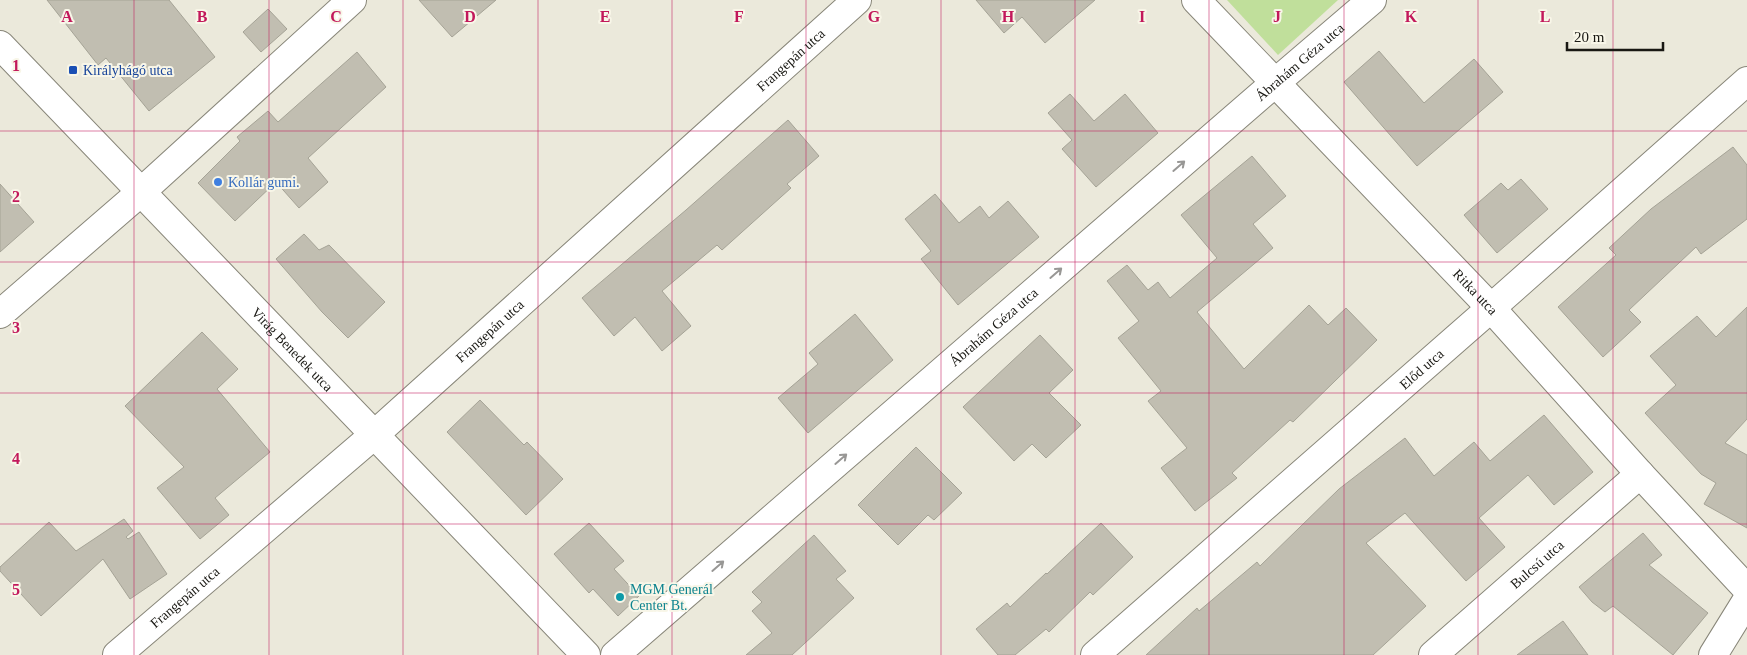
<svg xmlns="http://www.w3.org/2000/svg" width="1747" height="655" font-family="Georgia,serif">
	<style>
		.green { fill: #c0df9b }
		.building { fill: #c1beb1; stroke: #a5a396 }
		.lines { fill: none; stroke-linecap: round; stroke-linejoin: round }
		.minor-casing { stroke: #888679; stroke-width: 30 }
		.tertiary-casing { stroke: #888679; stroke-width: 30 }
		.minor { stroke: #fff; stroke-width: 28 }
		.tertiary { stroke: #fff; stroke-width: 28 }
		.oneway { stroke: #989795 }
		.grid { fill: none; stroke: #c2185b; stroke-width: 1; stroke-opacity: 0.55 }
		.transit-dot { fill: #1a4fb4; stroke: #f8f6e8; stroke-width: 2 }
		.shop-dot { fill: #3f7fe0; stroke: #f8f6e8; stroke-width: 2 }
		.culture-dot { fill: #0f9aa8; stroke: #f8f6e8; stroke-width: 2 }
		.labels { text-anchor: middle; stroke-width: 4; stroke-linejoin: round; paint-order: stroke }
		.street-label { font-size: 14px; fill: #191813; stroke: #f8f6e8 }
		.transit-label { font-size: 14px; fill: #164399; stroke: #f8f6e8; text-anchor: start }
		.shop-label { font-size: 14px; fill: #366cbe; stroke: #f8f6e8; text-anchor: start }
		.culture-label { font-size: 14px; fill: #0d838f; stroke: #f8f6e8; text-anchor: start }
		.grid-label { font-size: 16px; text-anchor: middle; font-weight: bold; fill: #c2185b; stroke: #f8f6e8; stroke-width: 4; stroke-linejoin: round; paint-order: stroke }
	</style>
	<rect width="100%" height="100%" fill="#ebe9db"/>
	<path class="green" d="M1227 0H1338L1278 55Z"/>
	<g class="building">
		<path d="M47 0H169L215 57 149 111 106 58 98 65Z"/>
		<path d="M419 0H496L452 37Z"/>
		<path d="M976 0H1095L1045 43 1022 17 1004 33Z"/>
		<path d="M268 9 287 29 261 52 243 32Z"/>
		<path d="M1379 51 1424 103 1474 59 1503 92 1417 166 1344 82Z"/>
		<path d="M357 52 386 87 308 158 328 182 299 208 276 182 235 221 198 183 240 141 237 137 268 111 278 122Z"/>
		<path d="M1070 94 1094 121 1125 94 1158 133 1096 187 1062 149 1072 140 1048 113Z"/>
		<path d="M788 120 819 156 787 184 791 188 722 250 717 245 662 291 691 326 662 351 635 317 614 336 582 298 686 210Z"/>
		<path d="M1733 147 1747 165V219L1701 254 1696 247 1629 310 1641 322 1603 357 1558 307 1616 255 1609 248 1651 209Z"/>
		<path d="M1252 156 1286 196 1253 224 1273 248 1197 312 1244 369 1309 305 1328 325 1346 308 1377 340 1293 422 1290 420 1232 473 1237 478 1195 511 1161 468 1187 448 1148 401 1161 391 1118 338 1139 321 1107 281 1127 265 1148 290 1158 282 1170 298 1217 258 1181 215Z"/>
		<path d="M1521 179 1548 209 1497 253 1464 215 1501 183 1508 190Z"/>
		<path d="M0 184 34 222 0 252Z"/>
		<path d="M935 194 959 223 980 206 989 218 1008 201 1039 237 958 305 921 259 931 251 905 219Z"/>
		<path d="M304 234 319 250 329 245 385 302 348 338 322 312 276 259Z"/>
		<path d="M1747 307V419L1725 443 1747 455V528L1704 504 1716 483 1701 474 1645 413 1676 385 1650 356 1697 316 1716 337Z"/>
		<path d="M855 314 893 360 808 433 778 398 818 364 809 353Z"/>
		<path d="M202 332 238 369 217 389 270 452 215 498 229 515 200 539 157 488 184 467 125 406Z"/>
		<path d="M1040 335 1073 370 1049 393 1081 425 1046 458 1032 444 1014 461 963 407Z"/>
		<path d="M480 400 524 445 527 442 563 479 526 515 447 432Z"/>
		<path d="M1544 415 1593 472 1554 505 1528 475 1479 518 1505 547 1466 581 1405 513 1366 543 1426 606 1373 655H1146L1197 608 1199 611 1257 562 1260 566 1339 489 1405 438 1434 476 1474 442 1490 461Z"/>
		<path d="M916 447 962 493 934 520 928 515 898 545 858 505Z"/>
		<path d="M124 519 133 531 126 537 128 539 139 532 167 574 130 599 103 559 41 616 0 571V567L49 522 76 551Z"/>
		<path d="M589 523 624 561 614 569 639 596 618 616 593 589 589 593 554 554Z"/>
		<path d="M1101 523 1133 557 1093 595 1090 592 1049 632 1046 629 1015 655H998L976 629 1007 603 1010 607 1046 573 1047 574Z"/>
		<path d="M1643 533 1662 555 1649 565 1708 613 1673 655 1613 606 1605 612 1592 602 1579 587Z"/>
		<path d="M814 535 846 571 836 579 854 598 792 655H746L772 633 752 611 762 602 752 592Z"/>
		<path d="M1563 621 1588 655H1517Z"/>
	</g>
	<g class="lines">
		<g class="minor-casing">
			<g id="minor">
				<path id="s1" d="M1196 0 1491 308 1640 474 1747 589"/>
				<path d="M0 314 141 192 352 0"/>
				<path id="s2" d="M117 655 374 435 857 0"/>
				<path id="s3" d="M1095 655 1491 308 1747 81"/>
				<path id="s4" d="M1433 655 1640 474"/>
				<path d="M1713 655 1747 600"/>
			</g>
		</g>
		<g class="tertiary-casing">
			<g id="tertiary">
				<path id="s5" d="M0 45 586 655"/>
				<path id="s6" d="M615 655 1261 95 1372 0"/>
			</g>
		</g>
		<use href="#minor" class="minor"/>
		<use href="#tertiary" class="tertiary"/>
	</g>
	<defs><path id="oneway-shaft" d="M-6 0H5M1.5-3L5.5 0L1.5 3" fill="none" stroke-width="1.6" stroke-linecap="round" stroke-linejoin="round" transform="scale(1.25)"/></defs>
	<g class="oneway">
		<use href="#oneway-shaft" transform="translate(1179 166) rotate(-41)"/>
		<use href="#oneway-shaft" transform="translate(1056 273) rotate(-41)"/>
		<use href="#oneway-shaft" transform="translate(841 459) rotate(-41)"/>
		<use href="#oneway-shaft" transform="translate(718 566) rotate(-41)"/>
	</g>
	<path class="grid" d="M134 0V655M269 0V655M403 0V655M538 0V655M672 0V655M806 0V655M941 0V655M1075 0V655M1209 0V655M1344 0V655M1478 0V655M1613 0V655M0 131H1747M0 262H1747M0 393H1747M0 524H1747"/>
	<rect class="transit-dot" x="68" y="65" width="10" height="10" rx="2.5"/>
	<circle class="shop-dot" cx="218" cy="182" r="5"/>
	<circle class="culture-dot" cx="620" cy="597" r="5"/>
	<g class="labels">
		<g class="street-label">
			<text dy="5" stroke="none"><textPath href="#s2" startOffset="899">Frangepán utca</textPath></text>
			<text dy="5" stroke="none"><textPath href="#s6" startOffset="906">Ábrahám Géza utca</textPath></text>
			<text dy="5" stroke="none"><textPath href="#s1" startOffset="404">Ritka utca</textPath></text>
			<text dy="5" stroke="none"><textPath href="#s6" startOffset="501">Ábrahám Géza utca</textPath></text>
			<text dy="5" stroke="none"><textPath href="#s2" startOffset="494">Frangepán utca</textPath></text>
			<text dy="5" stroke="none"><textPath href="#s5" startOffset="422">Virág Benedek utca</textPath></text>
			<text dy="5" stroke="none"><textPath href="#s3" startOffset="434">Előd utca</textPath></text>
			<text dy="5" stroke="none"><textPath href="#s4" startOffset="138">Bulcsú utca</textPath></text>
			<text dy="5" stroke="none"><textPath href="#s2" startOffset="89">Frangepán utca</textPath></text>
		</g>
		<g class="transit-label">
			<text x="83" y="75">Királyhágó utca</text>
		</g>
		<g class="shop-label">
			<text x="228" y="187">Kollár gumi.</text>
		</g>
		<g class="culture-label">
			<text x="630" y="594">MGM Generál<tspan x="630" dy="16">Center Bt.</tspan></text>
		</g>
	</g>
	<g class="grid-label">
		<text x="67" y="22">A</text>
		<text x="202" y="22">B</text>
		<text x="336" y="22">C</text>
		<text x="470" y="22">D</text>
		<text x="605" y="22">E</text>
		<text x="739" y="22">F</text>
		<text x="874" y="22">G</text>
		<text x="1008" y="22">H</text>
		<text x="1142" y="22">I</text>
		<text x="1277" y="22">J</text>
		<text x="1411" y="22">K</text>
		<text x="1545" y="22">L</text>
		<text x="16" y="71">1</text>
		<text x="16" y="202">2</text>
		<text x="16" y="333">3</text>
		<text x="16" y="464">4</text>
		<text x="16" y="595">5</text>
	</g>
	<path d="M1567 42v8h96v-8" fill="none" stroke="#191813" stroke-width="2.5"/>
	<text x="1574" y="42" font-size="15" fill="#191813" stroke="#f8f6e8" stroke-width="4" paint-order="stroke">20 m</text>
</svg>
